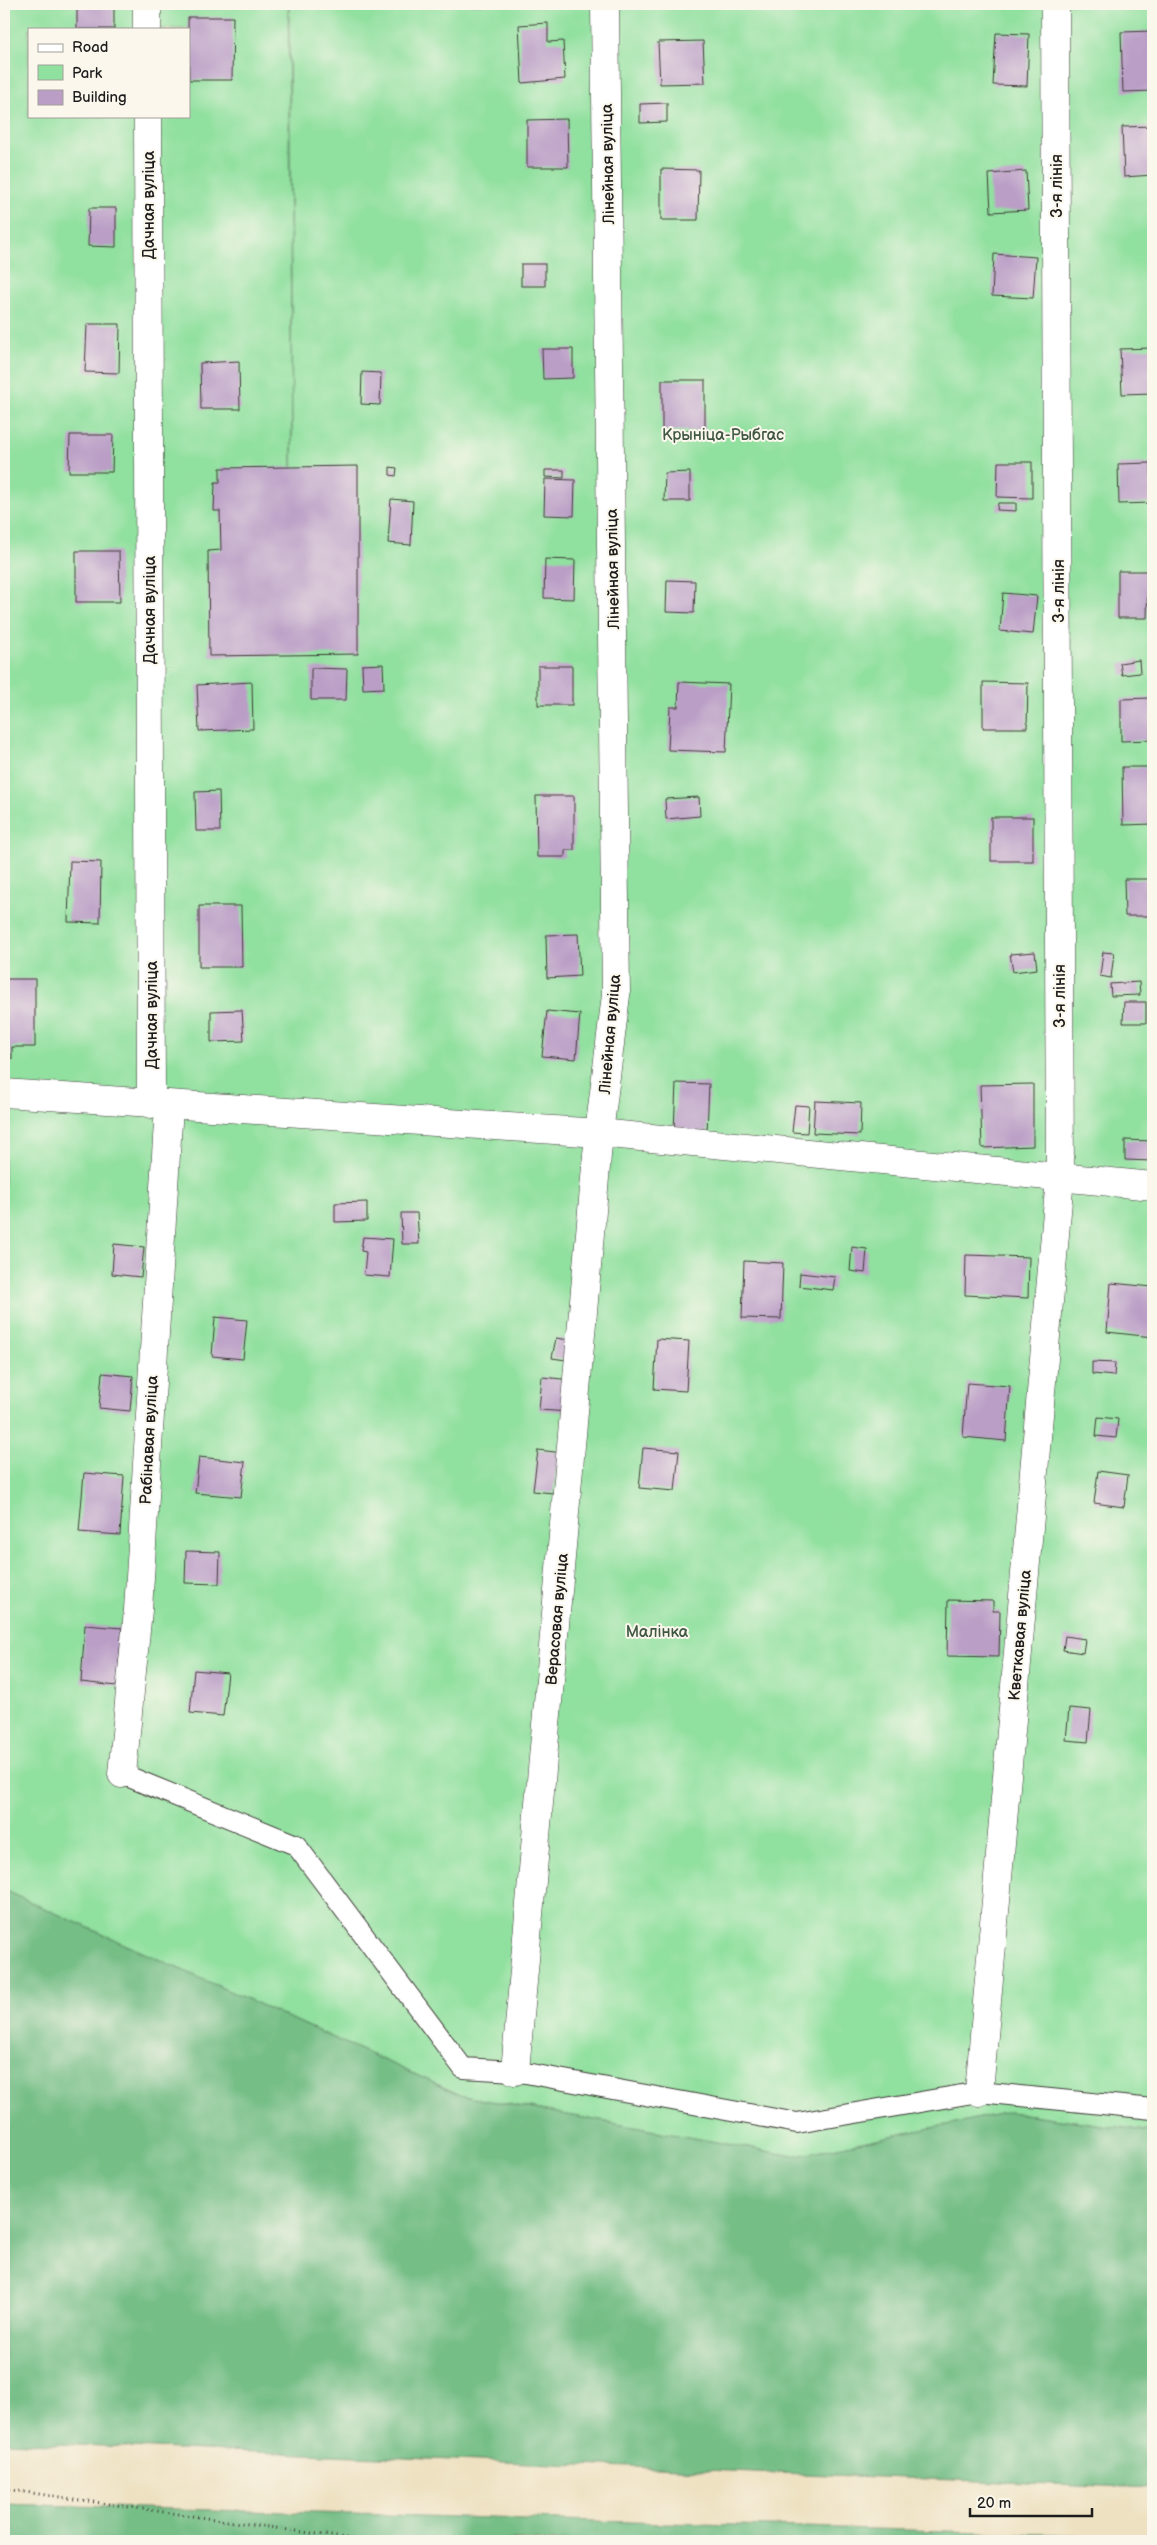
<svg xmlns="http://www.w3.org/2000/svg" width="1157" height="2545" font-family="'Balsamiq Sans',sans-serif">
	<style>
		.green { fill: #90e09f; stroke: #567e5e; fill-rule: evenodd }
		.forest { fill: #74be86; stroke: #486d51 }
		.building { fill: #ba9ec6 }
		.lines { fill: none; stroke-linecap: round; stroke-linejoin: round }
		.service-casing { stroke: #3c3a35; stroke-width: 22 }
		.minor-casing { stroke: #3c3a35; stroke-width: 29 }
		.path { stroke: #3c3a35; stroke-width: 3; stroke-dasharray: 1 4; stroke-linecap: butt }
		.service { stroke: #fff; stroke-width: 20 }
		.minor { stroke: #fff; stroke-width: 28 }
		.labels { text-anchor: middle; stroke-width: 4; stroke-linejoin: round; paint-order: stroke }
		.street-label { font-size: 16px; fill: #1c1c1c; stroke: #fbf7ec }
		.park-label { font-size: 16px; fill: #3f5743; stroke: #fbf7ec }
	</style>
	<rect width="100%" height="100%" fill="#fbf7ec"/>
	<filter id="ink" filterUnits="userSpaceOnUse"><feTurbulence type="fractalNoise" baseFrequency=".02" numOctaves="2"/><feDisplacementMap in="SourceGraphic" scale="10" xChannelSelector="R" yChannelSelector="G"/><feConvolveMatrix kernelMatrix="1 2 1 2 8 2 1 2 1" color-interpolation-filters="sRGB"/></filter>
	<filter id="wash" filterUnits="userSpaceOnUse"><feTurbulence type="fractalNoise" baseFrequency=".0096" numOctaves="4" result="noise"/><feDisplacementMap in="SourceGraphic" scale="20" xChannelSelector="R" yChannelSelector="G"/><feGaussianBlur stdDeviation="1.12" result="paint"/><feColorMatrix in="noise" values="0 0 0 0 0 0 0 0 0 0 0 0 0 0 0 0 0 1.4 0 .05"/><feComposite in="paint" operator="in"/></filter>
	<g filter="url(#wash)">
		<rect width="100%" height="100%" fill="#eee1c1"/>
		<path class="green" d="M4 4H288L293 570 289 4H1153V2132L1010 2112 793 2156 463 2096 4 1890ZM29 29H189V116H29Z"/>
		<g class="forest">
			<path d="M4 1890 463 2096 793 2156 1010 2112 1153 2132V2488L4 2442Z"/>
			<path d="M4 2504 1153 2537V2541H4Z"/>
		</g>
		<g id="blocks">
			<g class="building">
				<path d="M114 5V29H77V6Z"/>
				<path d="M188 17H233L232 80H189Z"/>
				<path d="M548 23V42L563 41 565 79 522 83 519 25Z"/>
				<path d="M1153 31V91L1123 92 1121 32Z"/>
				<path d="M996 33 1029 34 1027 86 993 85Z"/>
				<path d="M703 41 705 83 660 84 658 42Z"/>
				<path d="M667 103V122L640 123V104Z"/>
				<path d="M567 119 568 167H527V120Z"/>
				<path d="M1153 126V175L1124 177 1122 127Z"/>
				<path d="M661 169 699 170 698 220H661Z"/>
				<path d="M1026 171 1028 210 991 212 989 174Z"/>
				<path d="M89 208H116V247L88 246Z"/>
				<path d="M994 254 1036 257 1033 298 992 296Z"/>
				<rect x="521" y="264" width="24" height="22"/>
				<path d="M87 324H120L119 373 85 372Z"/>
				<path d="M1153 348V393L1122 394 1120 349Z"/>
				<path d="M542 349H573V378L543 379Z"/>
				<path d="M239 361 240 409H201L200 363Z"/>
				<path d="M362 372 381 373 380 405 361 404Z"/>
				<rect x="662" y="380" width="43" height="51"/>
				<path d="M70 435H113L112 472H69Z"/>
				<path d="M998 462H1032V498L997 497Z"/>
				<path d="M1151 463 1152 503 1119 504 1118 464Z"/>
				<path d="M358 466V654L209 656 208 551 221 550 220 511H214L215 482H220V468Z"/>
				<path d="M390 467 397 468 396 476 390 475Z"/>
				<path d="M545 470H564V478L545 477Z"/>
				<path d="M690 472V501H664L665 473Z"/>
				<path d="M545 479 575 480 574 516 544 515Z"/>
				<path d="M391 499 413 501 411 545 388 543Z"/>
				<path d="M998 503H1016V511L997 510Z"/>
				<path d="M76 551H119L120 602H76Z"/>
				<path d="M545 559 575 560 574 599 544 598Z"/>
				<path d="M1118 571H1148L1147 618H1118Z"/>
				<path d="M667 580 695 581 694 613 666 612Z"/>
				<path d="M1003 593 1037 596 1033 634 1000 631Z"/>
				<path d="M1139 660 1140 673 1122 675 1120 663Z"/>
				<path d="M383 664 384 688 363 689 362 665Z"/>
				<rect x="538" y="666" width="34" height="39"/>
				<path d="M311 668 347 669 346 700H311Z"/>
				<path d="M252 682 253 729 199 731 197 685Z"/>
				<path d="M679 682 729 684 726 752 668 750 670 707H678Z"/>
				<path d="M983 682 1028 683 1027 728H983Z"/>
				<path d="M1151 698 1152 740 1121 741V699Z"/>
				<path d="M1122 767H1153V824L1123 825Z"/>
				<path d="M219 791 220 831H196L195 792Z"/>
				<path d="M536 796H574V850H565V857H537Z"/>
				<path d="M699 797 700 816 666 819 665 799Z"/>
				<rect x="991" y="817" width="42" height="44"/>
				<path d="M70 861 101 862 100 923 68 922Z"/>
				<path d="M1124 879H1153V916H1125Z"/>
				<path d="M199 906H241L242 967H199Z"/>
				<path d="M578 934 580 976 547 978 546 935Z"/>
				<path d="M1035 952 1037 969 1013 972 1010 954Z"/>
				<path d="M1103 952 1114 953 1111 978 1100 976Z"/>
				<path d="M4 979H35V1047H12V1059H4Z"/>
				<path d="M1139 982 1140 995 1111 996 1110 984Z"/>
				<path d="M1124 1002H1146V1023H1123Z"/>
				<path d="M242 1010 244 1041 211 1042V1011Z"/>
				<path d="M547 1011 580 1014 576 1059 542 1056Z"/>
				<path d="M676 1083 709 1084 707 1133 674 1131Z"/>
				<path d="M1033 1084V1146L982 1148 980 1085Z"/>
				<path d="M815 1101 861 1103 860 1135 813 1133Z"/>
				<path d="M795 1105 809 1106 807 1133 792 1132Z"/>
				<path d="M1125 1140 1153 1141V1161L1125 1160Z"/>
				<path d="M367 1202V1221L335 1222V1203Z"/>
				<path d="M401 1213H417L419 1244H402Z"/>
				<path d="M363 1237 393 1239 390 1277 364 1275 366 1252 361 1251Z"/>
				<path d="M114 1244 144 1247 141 1277 112 1274Z"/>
				<path d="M852 1247 867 1249 865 1273 850 1271Z"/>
				<path d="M966 1255 1029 1257 1028 1298 965 1295Z"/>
				<path d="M744 1261 783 1263 781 1319 742 1318Z"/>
				<path d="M800 1273 835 1277 833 1290 799 1286Z"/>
				<path d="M1111 1283 1153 1287V1337L1107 1332Z"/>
				<path d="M215 1317 247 1320 243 1359 212 1356Z"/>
				<path d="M556 1338 576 1341 573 1361 552 1358Z"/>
				<path d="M657 1339 689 1341 686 1391 654 1389Z"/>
				<path d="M1092 1362 1115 1363 1114 1376 1092 1374Z"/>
				<path d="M102 1373 133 1376 130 1411 99 1408Z"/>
				<path d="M542 1377 572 1380 569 1412 539 1410Z"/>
				<path d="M967 1383 1010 1386 1006 1441 963 1437Z"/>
				<path d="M1098 1417 1118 1419 1116 1438 1096 1436Z"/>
				<path d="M643 1448 679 1451 675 1491 639 1488Z"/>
				<path d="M538 1450 563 1453 556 1472 553 1493 533 1491Z"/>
				<path d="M199 1457 245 1462 241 1497 195 1493Z"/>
				<path d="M1098 1471 1128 1475 1124 1507 1094 1503Z"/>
				<path d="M84 1473 124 1476 120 1535 79 1532Z"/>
				<path d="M186 1551 220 1552 219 1584 185 1583Z"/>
				<path d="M948 1600 993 1601V1611H1000L999 1657 947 1656Z"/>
				<path d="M85 1625 122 1628 117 1686 81 1682Z"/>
				<path d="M1065 1636 1085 1639 1083 1653 1063 1650Z"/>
				<path d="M194 1670 228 1673 223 1716 190 1713Z"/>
				<path d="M1069 1708 1091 1710 1088 1742 1066 1740Z"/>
			</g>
		</g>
	</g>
	<g filter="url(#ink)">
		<use href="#blocks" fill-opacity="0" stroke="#3c3a35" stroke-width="1"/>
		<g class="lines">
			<g class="service-casing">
				<path id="service" d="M122 1774 296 1845 463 2068 515 2071 797 2123 979 2092 1153 2109"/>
			</g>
			<g class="minor-casing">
				<g id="minor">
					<path d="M147 4V29"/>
					<path d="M148 116 151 1104"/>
					<path d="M4 1093 599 1133 1153 1186"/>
					<path d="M122 1774 138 1610 169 1106"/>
					<path d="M515 2071 599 1133 616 995 605 4"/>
					<path d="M979 2092 1060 1178 1055 4"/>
				</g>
			</g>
			<path class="path" d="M4 2489 366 2541"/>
			<use href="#service" class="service"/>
			<use href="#minor" class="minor"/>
		</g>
	</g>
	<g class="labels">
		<g class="street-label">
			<text transform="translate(607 164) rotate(-91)" y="6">Лінейная вуліца</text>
			<text transform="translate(1056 186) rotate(-90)" y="6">3-я лінія</text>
			<text transform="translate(148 205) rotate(-90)" y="6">Дачная вуліца</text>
			<text transform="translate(612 569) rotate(-91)" y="6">Лінейная вуліца</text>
			<text transform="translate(1058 591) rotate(-90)" y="6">3-я лінія</text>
			<text transform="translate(149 610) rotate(-90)" y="6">Дачная вуліца</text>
			<text transform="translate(1059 996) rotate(-90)" y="6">3-я лінія</text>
			<text transform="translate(151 1015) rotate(-90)" y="6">Дачная вуліца</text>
			<text transform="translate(609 1034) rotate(-85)" y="6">Лінейная вуліца</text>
			<text transform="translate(148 1440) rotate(-87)" y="6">Рабінавая вуліца</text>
			<text transform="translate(556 1619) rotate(-85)" y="6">Верасовая вуліца</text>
			<text transform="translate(1019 1635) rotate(-85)" y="6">Кветкавая вуліца</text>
		</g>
		<g class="park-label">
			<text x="723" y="440">Крыніца-Рыбгас</text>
			<text x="657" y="1637">Малінка</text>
		</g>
	</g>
	<rect width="1157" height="2545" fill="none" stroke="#fbf7ec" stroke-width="20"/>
	<rect x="28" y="28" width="162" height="90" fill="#fbf7ec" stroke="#a29f99"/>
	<rect x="38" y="44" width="25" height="8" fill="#ffffff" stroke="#a29f99"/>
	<text x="72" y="52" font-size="15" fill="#1c1c1c">Road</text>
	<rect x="38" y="65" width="25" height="15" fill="#90e09f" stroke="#a29f99"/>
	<text x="72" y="78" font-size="15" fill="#1c1c1c">Park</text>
	<rect x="38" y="90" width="25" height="15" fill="#ba9ec6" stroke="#a29f99"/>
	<text x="72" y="102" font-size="15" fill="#1c1c1c">Building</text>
	<path d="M970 2508v8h122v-8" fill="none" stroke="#1c1c1c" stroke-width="2.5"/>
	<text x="977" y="2508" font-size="15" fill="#1c1c1c" stroke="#fbf7ec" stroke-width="4" paint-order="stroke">20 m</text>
</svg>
